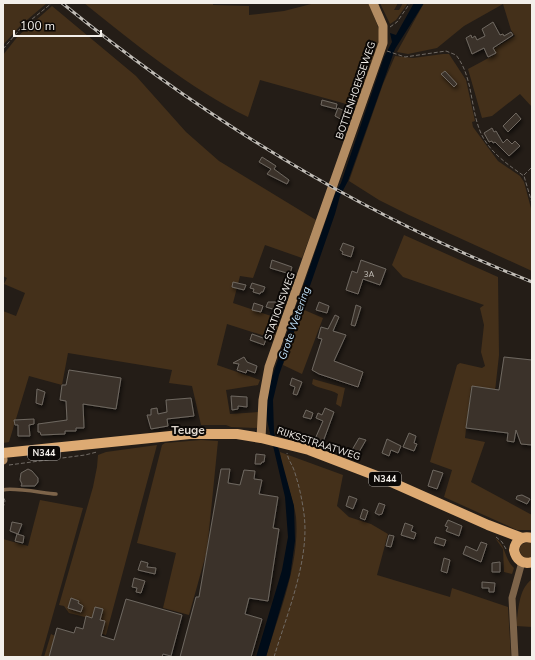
<svg xmlns="http://www.w3.org/2000/svg" width="535" height="660" font-family="'Nunito Sans',sans-serif">
	<style>
		.green { fill: #44301a }
		.water { fill: #000c19 }
		.building { fill: #3a332c; stroke: #6f6860; filter: url(#shadow) }
		.lines { fill: none; stroke-linecap: round; stroke-linejoin: round }
		.path { stroke: #716b65; stroke-width: 1; stroke-dasharray: 4 2; stroke-linecap: butt }
		.lane { stroke: #7d644a; stroke-width: 3.5 }
		.street { stroke: #7d644a; stroke-width: 7 }
		.secondary { stroke: #b38c62; stroke-width: 9 }
		.primary { stroke: #ddaa73; stroke-width: 10 }
		.rail-casing { stroke: #c0bcb6; stroke-width: 3 }
		.rail { stroke: #0b0806; stroke-width: 1.5; stroke-dasharray: 4.5; stroke-linecap: butt }
		.labels { text-anchor: middle; stroke-width: 4; stroke-linejoin: round; paint-order: stroke }
		.number-label { font-size: 8px; fill: #c5c0ba }
		.shield { fill: #0b0806; stroke: #adaaa6; stroke-width: 1 }
		.shield-label { font-size: 9px; font-weight: bold; fill: #f3efea }
		.street-label { font-size: 10px; fill: #f3efea; stroke: #0b0806 }
		.water-label { font-size: 11px; font-style: italic; fill: #bedff7; stroke: #0b0806 }
		.quarter-label { font-size: 12px; font-weight: bold; fill: #ded6cd; stroke: #0b0806 }
	</style>
	<defs>
		<filter id="shadow"><feDropShadow dx="1.5" dy="2.5" stdDeviation="2" flood-color="#0009"/></filter>
	</defs>
	<rect width="100%" height="100%" fill="#241d17"/>
	<g class="green">
		<path d="M3 3H47L21 25 3 45Z"/>
		<path d="M84 3H213V5L249 6V15L284 11 315 3H369L381 35 357 107 260 80 248 117C189 88 135 44 84 3Z"/>
		<path d="M380 3H398L394 10H399L403 3H408L396 20 390 24Z"/>
		<path d="M424 3H532V107L520 94 492 116 482 118 468 69 496 54 493 49 515 36 511 30 503 4 464 26 437 48 408 54 397 52Z"/>
		<path d="M52 6 136 76 186 132 219 161 316 220 302 258 265 245 253 278 240 276 233 303 280 319 274 339 227 324 217 365 260 380 258 385 226 390 230 414 259 412 258 428 231 427 226 425H201L192 386 169 383 172 370 68 353 62 385 29 376 9 442 3 443V311L16 316 25 293 4 284 7 278 3 276V55L18 36Z"/>
		<path d="M443 54H449L466 80 475 121 472 122 473 127 498 161 520 176 524 182 532 212V271L409 215 379 200 349 181 383 84 395 56 413 58Z"/>
		<path d="M404 235 498 277 499 355 495 391 471 387 465 438 485 442 471 482 532 515V530H517L444 497 452 470 430 462 457 365 460 363 482 368 485 366 481 352 484 325 480 308 484 305 403 277 392 265Z"/>
		<path d="M302 309 323 318 302 374 283 365Z"/>
		<path d="M313 379 345 388 341 407 336 404 338 394C330 389 319 389 312 384Z"/>
		<path d="M201 440 218 441 207 551 189 615 163 608 176 553 137 543 162 445 165 443Z"/>
		<path d="M157 445 106 635 101 634 105 622 69 613 64 606 59 605 93 487 97 467 98 455 106 452Z"/>
		<path d="M280 452 343 475 337 506 349 517 371 524 388 534 377 575 450 597 452 588 508 607 511 657H266C279 613 300 564 296 517 293 495 282 474 280 452Z"/>
		<path d="M40 500 83 508 41 657H3V539L28 546Z"/>
		<path d="M495 538C506 545 504 559 514 568L512 574 504 572 503 549Z"/>
		<path d="M529 542 532 543V557L527 559 522 556 519 549 522 544Z"/>
		<path d="M532 579V627L516 626C519 609 518 590 532 579Z"/>
		<path d="M51 634 55 636 49 657H44Z"/>
	</g>
	<path class="water" d="M414 3H424L395 49 348 181 340 196 335 214 279 375 273 400 274 432 294 506 295 541 290 576 266 657H256L282 570 288 537 285 497 267 420V399L272 377 335 194 341 183 384 57 392 42 390 33 396 35Z"/>
	<g class="building">
		<path d="M493 22 500 35 503 34 504 36 511 32 513 35 493 48 496 53 488 57 484 48 472 54 466 38 471 35 472 38 475 36 477 40 485 36 482 29Z"/>
		<path d="M445 71 457 84 454 87 441 74Z"/>
		<path d="M322 100 337 104 336 109 321 105Z"/>
		<path d="M338 108 347 112 344 121 335 116Z"/>
		<path d="M516 113 521 119 508 132 503 126Z"/>
		<path d="M492 128 494 132 496 131 503 143 507 139 512 144 515 141 520 146 509 156 495 142 493 143 492 141 489 142 484 133Z"/>
		<path d="M262 157 276 166 274 169 289 180 287 184 267 174 271 169 259 162Z"/>
		<path d="M343 243 354 247 351 257 342 254 343 252 340 250Z"/>
		<path d="M272 260 292 267 290 274 270 268Z"/>
		<path d="M361 260 386 269 380 285 363 279 358 294 346 290 352 271 357 273Z"/>
		<path d="M233 282 246 285 244 290 232 287Z"/>
		<path d="M252 283 265 287 263 292H261L260 294 253 292 254 289 250 288Z"/>
		<path d="M268 302H279L276 310 266 307Z"/>
		<path d="M319 302 329 306 327 313 316 310Z"/>
		<path d="M254 303 263 306 261 312 252 310Z"/>
		<path d="M356 305 361 307 355 326 351 325Z"/>
		<path d="M335 315 339 317 333 331 346 335 334 361 363 372 358 387 319 374 312 370 322 339 318 338 321 327 328 329Z"/>
		<path d="M252 334 266 339 264 345 250 340Z"/>
		<path d="M244 357 247 362 257 366 255 373 247 370 246 373 237 370 239 364 233 363Z"/>
		<path d="M504 357 532 360V445L521 444 516 430 514 442 507 441 508 433 466 428 472 386 499 390Z"/>
		<path d="M69 370 121 378 116 409 83 404 84 428H76V431H65V434L41 435 40 432H38V424L67 420 66 401 60 400 62 385H66Z"/>
		<path d="M292 378 302 382 297 395 293 394 295 387 290 385Z"/>
		<path d="M37 389 45 392 42 405 36 403Z"/>
		<path d="M231 396 247 397V407L238 406V409L232 410Z"/>
		<path d="M191 398 194 416 167 419 168 426 151 429 147 415H151V409L157 408 158 414 167 412 166 400Z"/>
		<path d="M325 408 334 412 323 442 315 439 323 421 316 418 318 413 322 415Z"/>
		<path d="M306 410 313 413 311 419 303 417Z"/>
		<path d="M34 419V424L29 425 30 436H18V425H15L14 420Z"/>
		<path d="M409 433 416 436 414 443 417 444 414 451 403 447Z"/>
		<path d="M359 438 366 440 359 452 352 450Z"/>
		<path d="M387 439 401 446 398 453 391 450 389 456 382 453Z"/>
		<path d="M256 454 265 455 264 462H262L261 464H255Z"/>
		<path d="M28 469 32 471 38 478V482L35 486H21L22 484 20 480 21 473Z"/>
		<path d="M221 469H230L228 483 240 485 244 470 255 471 254 479 262 480 259 494 278 497 273 528 279 529 268 601 249 598 245 614 262 619 251 657H180L196 597H199Z"/>
		<path d="M433 470 443 473 437 489 428 486Z"/>
		<path d="M522 495 530 499 527 504 516 499 517 496Z"/>
		<path d="M349 496 357 499 353 509 346 506Z"/>
		<path d="M379 503 385 505 382 514 379 515 375 513Z"/>
		<path d="M363 509 368 511 365 520 360 518Z"/>
		<path d="M448 520 462 526 459 536 446 531 448 527 445 526Z"/>
		<path d="M12 522 22 524 18 534 10 531Z"/>
		<path d="M405 523 413 526 411 531 416 533 414 539 401 535Z"/>
		<path d="M17 534 24 536 23 543 15 541Z"/>
		<path d="M389 535 394 536 391 547 386 546Z"/>
		<path d="M436 537 446 540 444 546 434 543Z"/>
		<path d="M481 542 487 544 481 562 463 554 466 546 477 551Z"/>
		<path d="M444 558 450 560 447 573 441 571Z"/>
		<path d="M141 561 148 563 147 567 156 568 155 574 138 570Z"/>
		<path d="M500 562V572H492V563Z"/>
		<path d="M134 578 145 581 141 593 136 592 137 588 132 587Z"/>
		<path d="M482 582 495 583 494 592H489V588H482Z"/>
		<path d="M71 598 79 601 78 603 83 606 81 612 68 608Z"/>
		<path d="M126 599 182 615 171 656 163 654 162 657H49L57 628 74 633 76 627 83 629 86 616 92 618 95 607 103 609 100 620 105 621 101 636 114 640Z"/>
	</g>
	<g class="lines">
		<g class="path">
			<path d="M390 27 397 22 410 3"/>
			<path d="M3 49 21 28 52 3"/>
			<path d="M387 51 405 57 446 51 456 55C473 77 470 106 480 131 488 151 507 164 524 176L532 203"/>
			<path d="M524 175 532 167"/>
			<path d="M9 465 85 455 97 452"/>
			<path d="M3 477V482"/>
			<path d="M3 508 5 501 3 495"/>
			<path d="M496 537 502 542 506 549"/>
			<path d="M274 657C287 614 310 559 304 514 302 499 299 485 294 470 292 464 288 460 287 453"/>
		</g>
		<path class="lane" d="M3 490C12 487 43 493 56 494"/>
		<path class="street" d="M515 657 512 598 522 562"/>
		<g class="secondary">
			<path d="M261 438 263 400 269 367 383 43V26L373 3"/>
			<path d="M3 460V459"/>
		</g>
		<g class="primary">
			<path d="M3 453 190 434H237L261 438 309 450 382 478 488 525 522 538"/>
			<path d="M532 538C522 535 515 541 514 550 516 560 523 565 532 562"/>
		</g>
		<g class="rail-casing">
			<path id="rail" d="M62 3C204 119 361 214 532 282"/>
		</g>
		<use href="#rail" class="rail"/>
	</g>
	<g class="labels">
		<g class="number-label">
			<text x="369" y="277">3A</text>
		</g>
		<g class="shield">
			<rect x="28" y="446" width="32" height="14" rx="3"/>
			<rect x="369" y="472" width="32" height="14" rx="3"/>
		</g>
		<g class="shield-label">
			<text x="44" y="456">N344</text>
			<text x="385" y="482">N344</text>
		</g>
		<g class="street-label">
			<text transform="translate(355 90) rotate(-71)" y="4">BOTTENHOEKSEWEG</text>
			<text transform="translate(279 306) rotate(-70)" y="4">STATIONSWEG</text>
			<text transform="translate(319 443) rotate(18)" y="4">RIJKSSTRAATWEG</text>
		</g>
		<g class="water-label">
			<text transform="translate(294 323) rotate(-71)" y="4">Grote Wetering</text>
		</g>
		<g class="quarter-label">
			<text x="188" y="434">Teuge</text>
		</g>
	</g>
	<rect width="535" height="660" fill="none" stroke="#f3efea" stroke-width="8"/>
	<path d="M14 30v6h87v-6" fill="none" stroke="#f3efea" stroke-width="2"/>
	<text x="20" y="30" font-size="12" fill="#f3efea" stroke="#0b0806" stroke-width="3" paint-order="stroke">100 m</text>
</svg>
